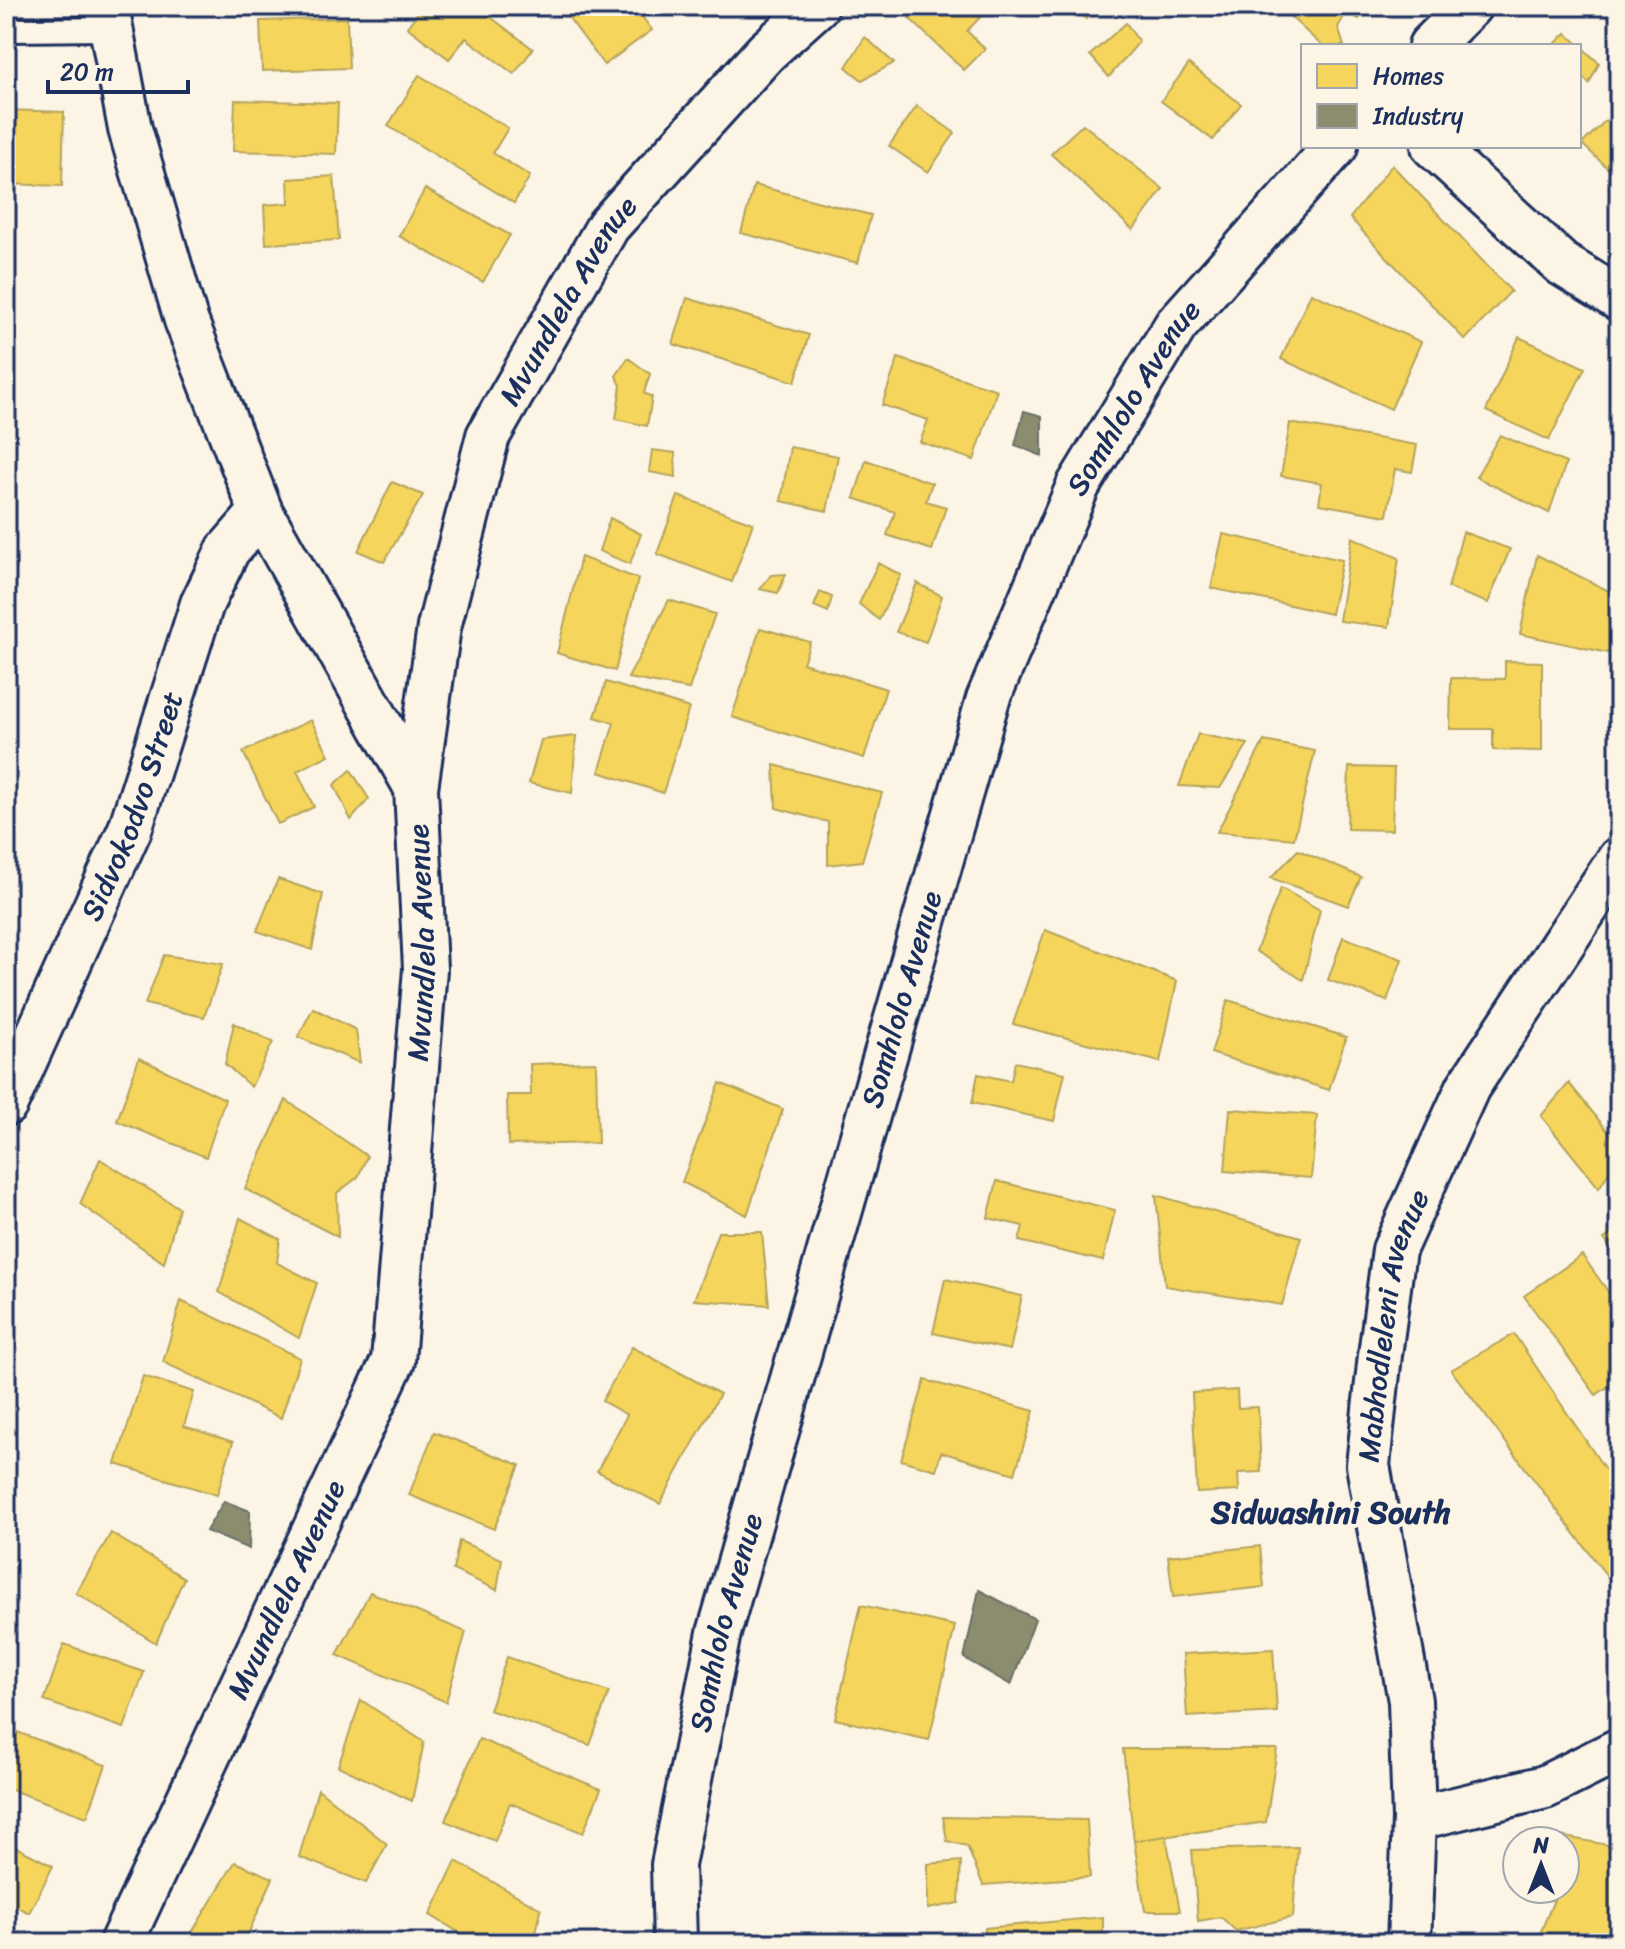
<svg xmlns="http://www.w3.org/2000/svg" width="1625" height="1949" font-family="Sriracha,sans-serif">
	<style>
		.homes { fill: #f6d55c; stroke: #b4a35d; stroke-width: 2 }
		.industry { fill: #8c8c6e; stroke: #6a7069; stroke-width: 2 }
		.lines { fill: none; stroke-linecap: round; stroke-linejoin: round }
		.service-casing { stroke: #1b2f5e; stroke-width: 28 }
		.minor-casing { stroke: #1b2f5e; stroke-width: 48 }
		.service { stroke: #fcf5e5; stroke-width: 22 }
		.minor { stroke: #fcf5e5; stroke-width: 42 }
		.labels { text-anchor: middle; stroke-width: 8; stroke-linejoin: round; paint-order: stroke }
		.street-label { font-size: 30px; fill: #1b2f5e; stroke: #fcf5e5 }
		.neighbourhood-label { font-size: 32px; font-weight: bold; fill: #1b2f5e; stroke: #fcf5e5 }
	</style>
	<rect width="100%" height="100%" fill="#fcf5e5"/>
	<filter id="ink" filterUnits="userSpaceOnUse"><feTurbulence type="fractalNoise" baseFrequency=".0125" numOctaves="2"/><feDisplacementMap in="SourceGraphic" scale="16" xChannelSelector="R" yChannelSelector="G"/><feConvolveMatrix kernelMatrix="1 2 1 2 8 2 1 2 1" color-interpolation-filters="sRGB"/></filter>
	<g filter="url(#ink)">
		<g class="homes">
			<path d="M423 6H476L533 49 514 74 466 38 449 59 407 27Z"/>
			<path d="M560 6H634L652 30 604 65Z"/>
			<path d="M921 6H985L988 9 967 31 985 49 964 70 909 18Z"/>
			<path d="M1072 6H1099L1086 19Z"/>
			<path d="M1279 6H1366L1359 19 1346 13 1338 27 1344 46H1322Z"/>
			<path d="M347 18 349 68 262 71 260 21Z"/>
			<path d="M1126 23 1139 42 1109 77 1090 55Z"/>
			<path d="M1566 33 1599 63 1589 84 1579 73V46H1553Z"/>
			<path d="M865 37 894 63 862 80 846 67Z"/>
			<path d="M1189 64 1241 104 1213 140 1161 101Z"/>
			<path d="M419 75 508 128 493 153 530 176 514 203 388 126Z"/>
			<path d="M235 100 338 103 336 154 233 151Z"/>
			<path d="M917 106 955 133 928 172 889 146Z"/>
			<path d="M1619 107V175L1617 177 1582 144Z"/>
			<path d="M6 110 64 112 62 186 6 184Z"/>
			<path d="M1083 124 1163 189 1133 230 1051 154Z"/>
			<path d="M1392 165 1511 291 1465 340 1350 218Z"/>
			<path d="M334 176 339 240 266 244 264 205 289 203 288 179Z"/>
			<path d="M754 185 871 215 858 263 741 233Z"/>
			<path d="M425 189 510 235 483 282 399 236Z"/>
			<path d="M1311 293 1421 342 1391 409 1281 359Z"/>
			<path d="M687 298 809 335 795 382 673 344Z"/>
			<path d="M1519 337 1585 368 1549 440 1486 411Z"/>
			<path d="M628 358 650 374 644 393 652 397 647 426 616 419 621 385 616 376Z"/>
			<path d="M898 358 997 390 974 460 920 442 928 420 882 405Z"/>
			<path d="M1290 423 1417 445 1412 472 1395 469 1387 516 1319 504 1322 483 1281 476Z"/>
			<path d="M1500 435 1566 463 1549 513 1476 477Z"/>
			<path d="M790 447 838 456 827 511 781 501Z"/>
			<path d="M652 450 675 453 676 477 649 472Z"/>
			<path d="M866 460 932 483 926 501 946 507 932 550 887 535 895 512 854 498Z"/>
			<path d="M392 482 423 495 384 562 358 551Z"/>
			<path d="M678 496 753 523 732 582 657 554Z"/>
			<path d="M610 518 641 534 630 564 599 551Z"/>
			<path d="M1463 532 1510 549 1488 603 1448 588Z"/>
			<path d="M1223 534 1342 560 1331 614 1211 588Z"/>
			<path d="M1352 537 1399 558 1389 627 1339 621Z"/>
			<path d="M1537 555 1619 596V617L1613 654 1520 634Z"/>
			<path d="M581 557 638 579 615 671 557 653Z"/>
			<path d="M878 563 901 575 879 620 859 604Z"/>
			<path d="M786 574 778 593 760 589 771 575Z"/>
			<path d="M917 583 942 596 926 642 896 632Z"/>
			<path d="M820 592 832 597 828 612 814 606Z"/>
			<path d="M669 600 715 614 689 689 628 678Z"/>
			<path d="M760 628 810 642 803 663 886 689 864 758 732 717Z"/>
			<path d="M1505 661 1542 662V751L1493 750V729H1450L1451 678 1505 679Z"/>
			<path d="M606 682 689 708 663 793 599 772 614 723 595 717Z"/>
			<path d="M311 720 329 755 297 771 314 807 278 824 243 752Z"/>
			<path d="M1198 734 1248 744 1220 788 1179 786Z"/>
			<path d="M576 736 572 793 529 783 541 740Z"/>
			<path d="M1264 741 1315 751 1294 839 1217 832Z"/>
			<path d="M774 765 882 793 862 861 828 865V822L776 808Z"/>
			<path d="M1349 767 1394 768 1392 830 1347 829Z"/>
			<path d="M351 770 369 799 351 820 334 785Z"/>
			<path d="M1298 850 1361 877 1348 906 1271 878Z"/>
			<path d="M278 879 323 894 312 950 257 931Z"/>
			<path d="M1281 888 1320 910 1303 980 1256 951Z"/>
			<path d="M1045 930 1177 981 1160 1062 1013 1024Z"/>
			<path d="M1343 937 1402 959 1387 1001 1328 980Z"/>
			<path d="M164 955 223 964 204 1017 145 1004Z"/>
			<path d="M1228 1000 1346 1037 1329 1090 1211 1053Z"/>
			<path d="M313 1008 356 1030 360 1063 298 1037Z"/>
			<path d="M234 1023 273 1042 251 1087 225 1064Z"/>
			<path d="M139 1058 225 1099 206 1157 117 1121Z"/>
			<path d="M596 1062 598 1143 508 1145 507 1095H531L530 1064Z"/>
			<path d="M1015 1062 1065 1073 1054 1121 972 1103 978 1074 1011 1081Z"/>
			<path d="M720 1083 783 1109 747 1215 682 1182Z"/>
			<path d="M1569 1083 1619 1145V1156L1599 1188 1541 1116Z"/>
			<path d="M286 1100 367 1156 358 1177 337 1193 338 1237 245 1189Z"/>
			<path d="M1230 1109 1317 1115 1311 1178 1225 1171Z"/>
			<path d="M100 1159 179 1208 164 1263 80 1204Z"/>
			<path d="M997 1181 1115 1210 1103 1261 1019 1241 1023 1226 988 1218Z"/>
			<path d="M1156 1195 1301 1237 1282 1305 1165 1286Z"/>
			<path d="M240 1218 280 1239 277 1263 317 1283 299 1338 219 1292Z"/>
			<path d="M1619 1229V1260L1604 1239Z"/>
			<path d="M718 1232H762L769 1305 694 1300Z"/>
			<path d="M1582 1255 1619 1307V1379L1596 1395 1524 1296Z"/>
			<path d="M945 1279 1022 1296 1010 1350 933 1333Z"/>
			<path d="M181 1301 300 1358 281 1418 163 1362Z"/>
			<path d="M1514 1334 1619 1490V1592L1451 1370Z"/>
			<path d="M632 1347 720 1394 660 1504 597 1471 627 1415 602 1401Z"/>
			<path d="M143 1376 194 1392 184 1426 233 1442 217 1495 116 1464Z"/>
			<path d="M925 1380 1034 1411 1015 1474 941 1452 936 1470 901 1460Z"/>
			<path d="M1237 1390 1238 1408 1258 1407 1261 1472 1238 1473 1239 1491 1197 1493 1192 1393Z"/>
			<path d="M434 1432 520 1465 494 1529 409 1495Z"/>
			<path d="M111 1533 184 1578 156 1643 76 1593Z"/>
			<path d="M459 1541 502 1559 497 1590 453 1570Z"/>
			<path d="M1260 1546 1264 1587 1173 1597 1168 1556Z"/>
			<path d="M370 1592 466 1632 446 1702 337 1655Z"/>
			<path d="M861 1605 955 1626 929 1740 835 1719Z"/>
			<path d="M64 1644 144 1672 124 1728 44 1701Z"/>
			<path d="M1273 1649 1277 1712 1187 1717 1183 1654Z"/>
			<path d="M507 1657 609 1692 590 1745 489 1710Z"/>
			<path d="M361 1700 424 1742 412 1801 338 1766Z"/>
			<path d="M17 1732 106 1765 87 1817 6 1788V1760Z"/>
			<path d="M479 1739 601 1789 583 1833 510 1803 495 1841 445 1821Z"/>
			<path d="M1123 1749H1277L1266 1822 1134 1841Z"/>
			<path d="M318 1789 387 1844 366 1883 299 1857Z"/>
			<path d="M943 1817 1087 1820 1090 1877 983 1885 967 1846 947 1841Z"/>
			<path d="M1166 1836 1180 1911H1145L1134 1841Z"/>
			<path d="M1560 1836 1619 1847V1866L1609 1919 1619 1923 1617 1943H1536L1554 1900 1533 1901 1534 1889H1565V1841H1560Z"/>
			<path d="M6 1842 53 1866 29 1913 6 1901Z"/>
			<path d="M1298 1847 1293 1917 1236 1931 1221 1917 1198 1921 1192 1850Z"/>
			<path d="M456 1861 541 1909 534 1943H477L430 1915Z"/>
			<path d="M961 1861 959 1903 928 1909V1864Z"/>
			<path d="M235 1862 273 1878 244 1943H188L186 1942Z"/>
			<path d="M1103 1917V1943H985V1928Z"/>
		</g>
		<g class="industry">
			<path d="M1024 411 1042 416V456L1015 445Z"/>
			<path d="M224 1501 250 1511 249 1549 206 1531Z"/>
			<path d="M979 1590 1035 1619 1011 1685 964 1658Z"/>
		</g>
		<g class="lines">
			<g class="service-casing">
				<path id="service" d="M6 30 111 29"/>
			</g>
			<g class="minor-casing">
				<g id="minor">
					<path d="M107 6 130 129 186 320 261 512 416 788"/>
					<path d="M1430 46 1470 6"/>
					<path d="M1433 146 1562 264 1619 299"/>
					<path id="s1" d="M6 1104 130 829 202 604 228 550 261 512"/>
					<path d="M1414 1819 1545 1787 1619 1750"/>
					<path id="s2" d="M121 1943 393 1361 425 969 416 788 439 627 488 436 608 226 766 52 817 6"/>
					<path id="s3" d="M675 1943 673 1865 719 1633 988 699 1078 486 1176 325 1336 146"/>
					<path id="s4" d="M1409 1943 1414 1819 1410 1701 1368 1465 1380 1355 1394 1250 1468 1087 1619 859"/>
				</g>
			</g>
			<use href="#service" class="service"/>
			<use href="#minor" class="minor"/>
		</g>
	</g>
	<g class="labels">
		<g class="street-label">
			<text dy="10" stroke="none"><textPath href="#s2" startOffset="1734">Mvundlela Avenue</textPath></text>
			<text dy="10" stroke="none"><textPath href="#s3" startOffset="1622">Somhlolo Avenue</textPath></text>
			<text dy="10" stroke="none"><textPath href="#s1" startOffset="324">Sidvokodvo Street</textPath></text>
			<text dy="10" stroke="none"><textPath href="#s2" startOffset="1062">Mvundlela Avenue</textPath></text>
			<text dy="10" stroke="none"><textPath href="#s3" startOffset="974">Somhlolo Avenue</textPath></text>
			<text dy="10" stroke="none"><textPath href="#s4" startOffset="624">Mabhodleleni Avenue</textPath></text>
			<text dy="10" stroke="none"><textPath href="#s2" startOffset="390">Mvundlela Avenue</textPath></text>
			<text dy="10" stroke="none"><textPath href="#s3" startOffset="326">Somhlolo Avenue</textPath></text>
		</g>
		<g class="neighbourhood-label">
			<text x="1331" y="1523">Sidwashini South</text>
		</g>
	</g>
	<rect width="1625" height="1949" fill="none" stroke="#fcf5e5" stroke-width="32"/>
	<rect x="16" y="16" width="1593" height="1917" fill="none" stroke="#1b2f5e" stroke-width="3" filter="url(#ink)"/>
	<rect x="1301" y="44" width="280" height="104" fill="#fcf5e5" stroke="#a2a6af" stroke-width="2"/>
	<rect x="1317" y="64" width="40" height="24" fill="#f6d55c" stroke="#a2a6af" stroke-width="2"/>
	<text x="1373" y="84" font-size="24" fill="#1b2f5e">Homes</text>
	<rect x="1317" y="104" width="40" height="24" fill="#8c8c6e" stroke="#a2a6af" stroke-width="2"/>
	<text x="1373" y="124" font-size="24" fill="#1b2f5e">Industry</text>
	<g transform="translate(1541 1865)"><circle r="38" fill="#fcf5e5" stroke="#a2a6af" stroke-width="2"/>
	<path d="M0-6L14 30L0 20L-14 30Z" fill="#1b2f5e"/>
	<text y="-12" font-size="22" font-weight="bold" text-anchor="middle" fill="#1b2f5e">N</text>
	</g>
	<path d="M48 80v12h140v-12" fill="none" stroke="#1b2f5e" stroke-width="4"/>
	<text x="60" y="80" font-size="24" fill="#1b2f5e" stroke="#fcf5e5" stroke-width="6" paint-order="stroke">20 m</text>
</svg>
